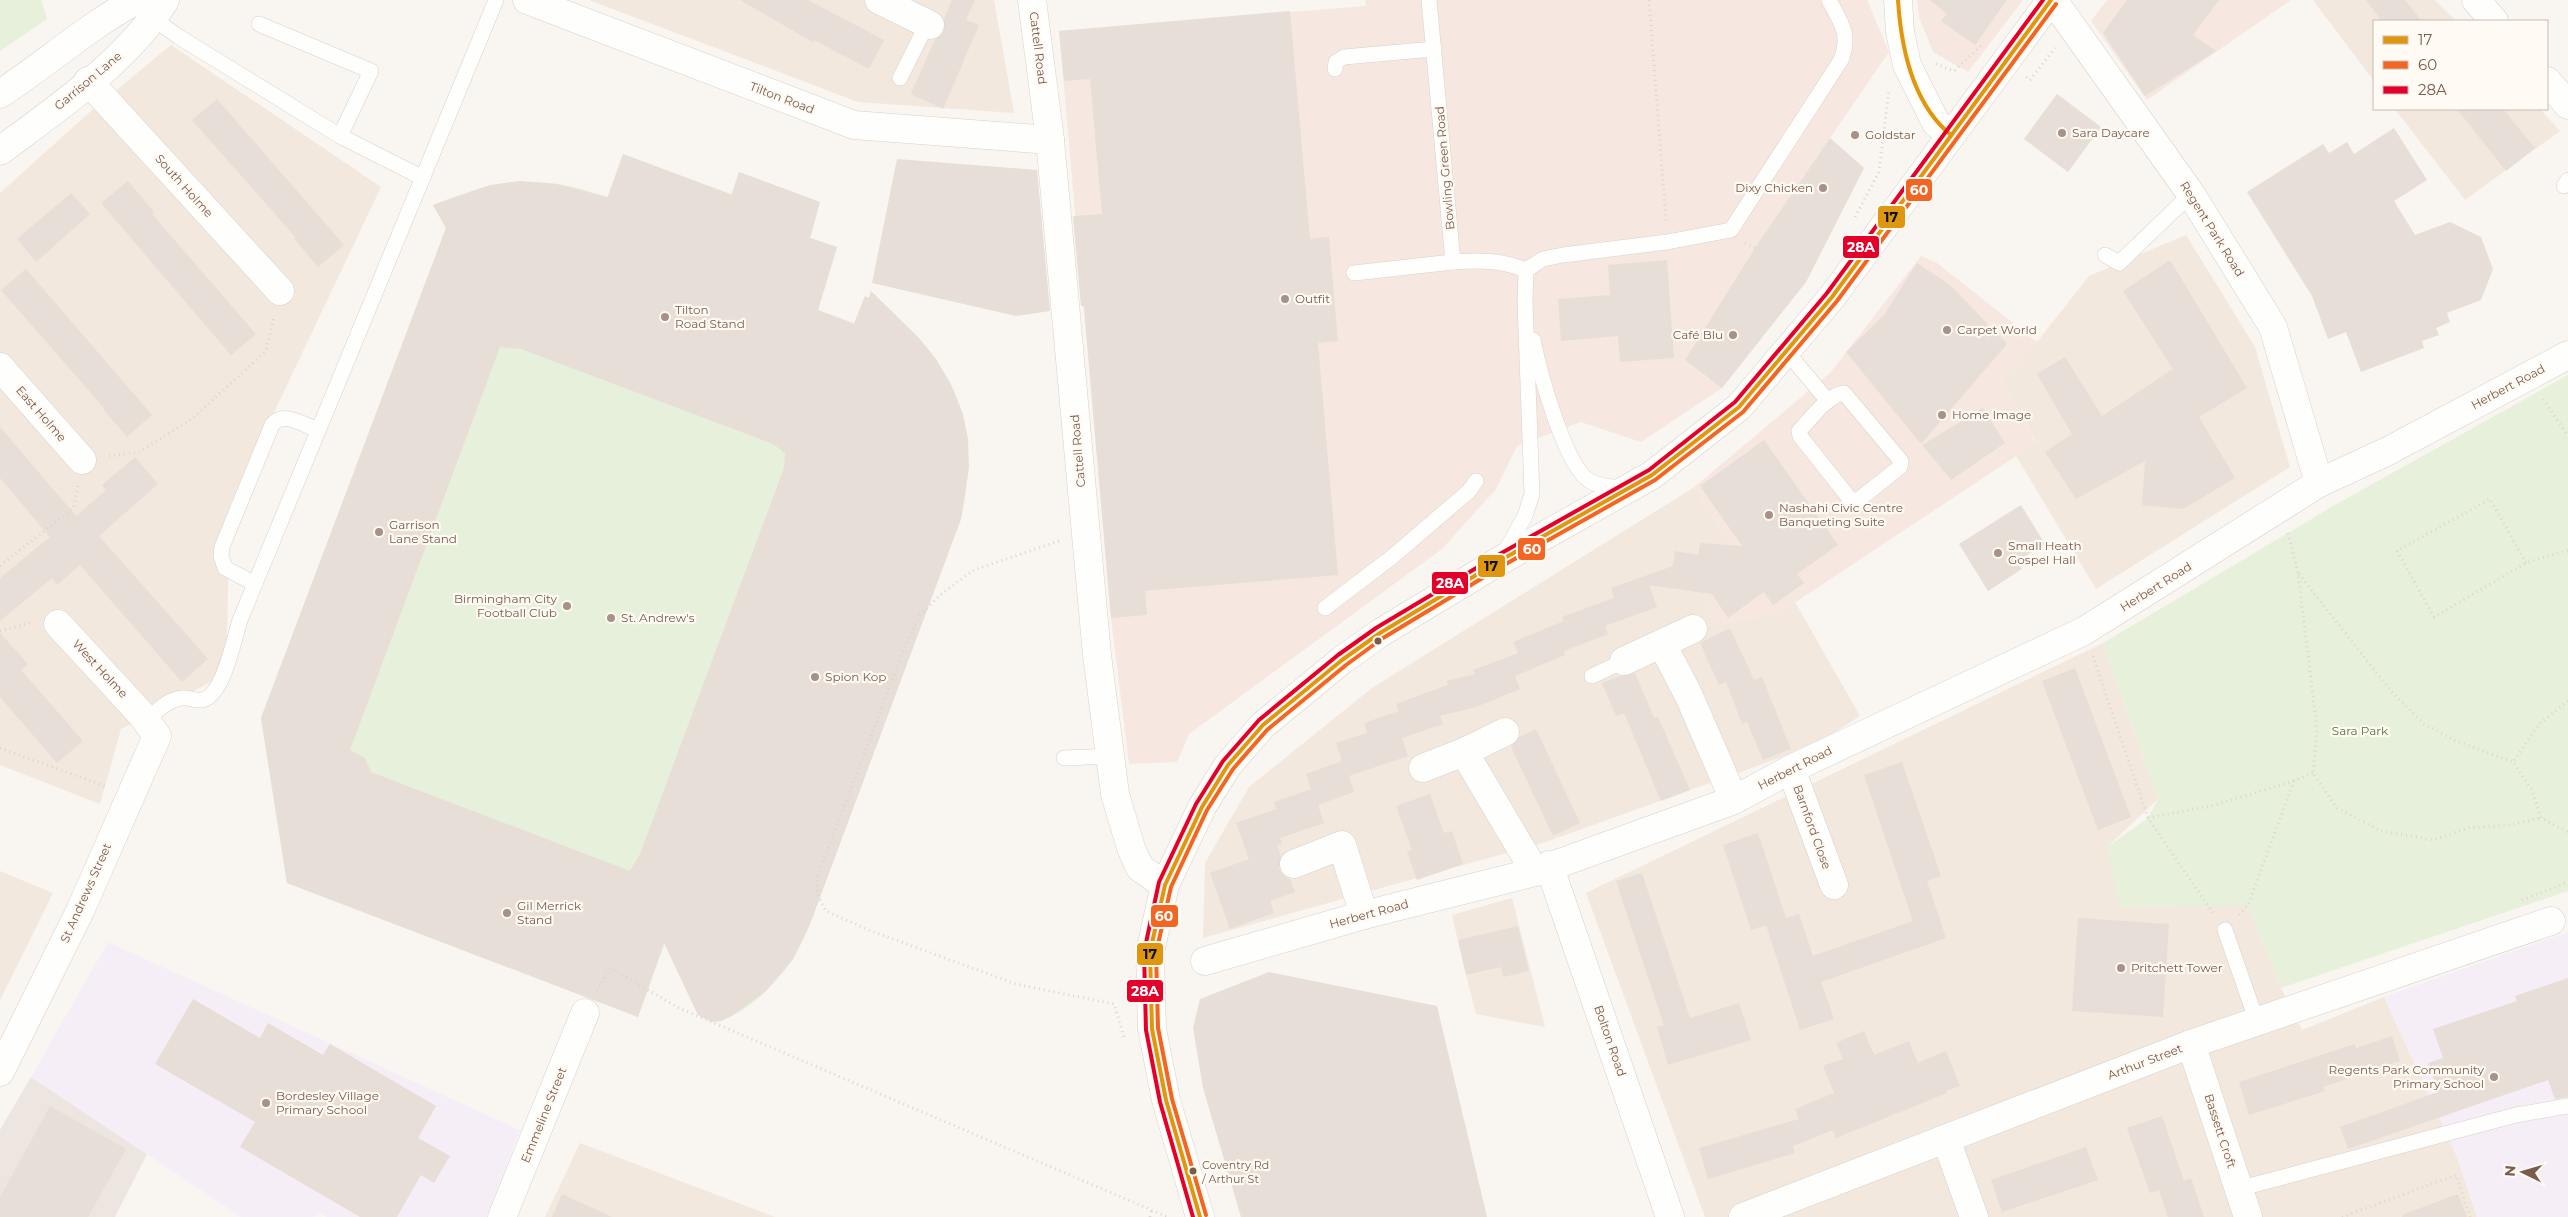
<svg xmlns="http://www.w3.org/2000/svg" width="2568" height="1217" font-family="Montserrat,sans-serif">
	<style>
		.residential { fill: #f2e8de }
		.commercial { fill: #f6e8e1 }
		.industrial { fill: #ede5e0 }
		.education { fill: #f6eef6 }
		.green { fill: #e7f0db }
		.building { fill: #e6ded7; fill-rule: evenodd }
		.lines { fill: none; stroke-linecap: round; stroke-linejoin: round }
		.service-casing { stroke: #d7d1cb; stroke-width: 16 }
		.minor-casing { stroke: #d7d1cb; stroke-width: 29 }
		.tertiary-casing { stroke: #d7d1cb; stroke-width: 29 }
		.secondary-casing { stroke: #d9d2cb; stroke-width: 29 }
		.path { stroke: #dcd5d0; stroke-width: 3; stroke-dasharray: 1 4; stroke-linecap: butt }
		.service { stroke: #fefefd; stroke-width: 15 }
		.minor { stroke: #fefefd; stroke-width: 28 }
		.tertiary { stroke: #fefefd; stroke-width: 28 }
		.secondary { stroke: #fefefd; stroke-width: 28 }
		.bus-1-casing { stroke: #fffaf3; stroke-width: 8 }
		.bus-2-casing { stroke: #fffaf3; stroke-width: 8 }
		.bus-3-casing { stroke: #fffaf3; stroke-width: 8 }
		.bus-1 { stroke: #de970f; stroke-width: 4 }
		.bus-2 { stroke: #f26522; stroke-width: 4 }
		.bus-3 { stroke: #e4002b; stroke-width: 4 }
		.poi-dot { fill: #a69286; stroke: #fffaf3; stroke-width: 2 }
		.bus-dot { fill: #7a5c4d; stroke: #fffaf3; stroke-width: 2 }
		.labels { text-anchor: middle; stroke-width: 4.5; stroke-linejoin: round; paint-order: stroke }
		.bus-label { font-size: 11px; fill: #7a5c4d; stroke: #fffaf3; text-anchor: start }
		.street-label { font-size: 12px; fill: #7a5c4d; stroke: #fffaf3 }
		.poi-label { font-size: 12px; fill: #7a5c4d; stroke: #fffaf3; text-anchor: start }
		.park-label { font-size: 12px; fill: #537a41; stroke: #fffaf3 }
		.line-badge { stroke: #fffaf3; stroke-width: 2 }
		.badge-label { font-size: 14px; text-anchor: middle; font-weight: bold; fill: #fff }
		.pale-badge-label { font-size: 14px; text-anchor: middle; font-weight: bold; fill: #111 }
	</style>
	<rect width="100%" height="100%" fill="#f9f5f0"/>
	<g class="residential">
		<path d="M589 0H994L1014 113 858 102Z"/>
		<path d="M2313 0H2435L2456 21H2374V81Z"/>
		<path d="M171 45 381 187 230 505 226 674 121 729 100 804 0 765V193L91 111Z"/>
		<path d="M2395 109H2540L2560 131 2465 200Z"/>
		<path d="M2186 235 2255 347 2290 467 2096 589 2016 456 2036 442 2002 381 2037 342 2089 276Z"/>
		<path d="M1693 488 1749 570 1776 615 1795 602 1860 716 1815 745 1546 842 1203 938 1205 863 1249 787 1372 688Z"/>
		<path d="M2103 643 2158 799 2107 847 2208 905H2248L2281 988 2302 1030 2384 997 2457 1157 2477 1217H1705L1586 893Z"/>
		<path d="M0 871 53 893 0 1000Z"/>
		<path d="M1512 898 1545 1027 1476 1014 1466 975 1452 915Z"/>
		<path d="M580 1143 775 1217H545Z"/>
	</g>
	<g class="commercial">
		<path d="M1365 0H1867L1889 52 1830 138 1864 168 1806 282 1722 388 1641 442 1581 422 1517 446 1496 489 1442 549 1189 734 1177 762 1129 764 1111 618 1059 31 1366 6Z"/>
		<path d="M1917 0H2023L1968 72 1933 52 1919 17Z"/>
		<path d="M2107 0H2291L2147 100 2091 21Z"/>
		<path d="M1921 256 1937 263 2037 342 2002 381 2036 443 1776 615 1713 626 1704 608 1749 570 1693 488 1830 373Z"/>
	</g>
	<path class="industrial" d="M31 1077 147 1154 115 1217H0V1130Z"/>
	<g class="education">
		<path d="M2568 932V1217H2477L2457 1157 2384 997Z"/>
		<path d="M108 942 520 1130 486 1217H327L321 1213 313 1217H241L31 1077Z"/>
	</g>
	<g class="green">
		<path d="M0 0H41L47 19 0 51Z"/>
		<path d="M623 154 731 194 739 172 820 202 810 238 837 247 818 310 854 323 865 296C951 352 984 417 961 519L810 924C805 936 800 948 793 959 777 983 729 1036 698 1015L665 943 638 1017 287 883 261 718 446 228 433 205C494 179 544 173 607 198Z"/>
		<path d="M2568 375V891L2281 988 2248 905 2120 908 2107 847 2148 818 2158 799 2103 643 2335 505Z"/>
	</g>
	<g class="building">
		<path d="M740 0H808L884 40 869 69 814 40 813 42Z"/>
		<path d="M952 0H975L966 20 979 25 943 109 911 94 935 39 944 31V19Z"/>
		<path d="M1930 0H2007L1975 45 1941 21 1947 14Z"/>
		<path d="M2127 0H2219L2193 35 2216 51 2145 96 2103 33Z"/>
		<path d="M2366 0H2405L2422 21H2382Z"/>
		<path d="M1290 11 1310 239 1329 237 1338 341 1318 343 1338 575 1145 591 1147 615 1111 618 1084 306H1081L1073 216 1102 214 1090 79 1064 81 1059 31Z"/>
		<path d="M2057 94 2101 127 2068 172 2024 139Z"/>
		<path d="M217 99 344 245 318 267 294 239 296 238 192 120Z"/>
		<path d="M2457 109H2503L2535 148 2506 171Z"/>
		<path d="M2394 128 2427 180 2394 201 2415 235 2450 222 2481 237 2493 269 2481 300 2447 313 2450 322 2436 328 2439 335 2422 341 2424 348 2361 372 2346 332 2328 339 2312 296 2247 192 2323 144 2329 153 2347 142 2354 154Z"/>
		<path d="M1830 138 1864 168 1806 282 1722 388 1685 360 1755 248Z"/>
		<path d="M623 154 732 195 739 172 820 202 810 238 837 247 818 310 854 324 865 296 869 298 871 291 919 338 936 359 951 385 963 414 968 439 969 468 961 519 810 924 793 959 766 991 732 1016 721 1021 712 1022 698 1015 664 943 638 1017 287 883 261 718 446 228 433 205 490 185 520 181 557 184 608 197ZM500 347 521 349 773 444 785 453 784 468 640 854 630 871 371 772 365 758 350 750Z"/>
		<path d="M897 159 1037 170 1050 311 1016 316 872 283Z"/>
		<path d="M128 181 154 212 152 214 256 334 231 355 101 203Z"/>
		<path d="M71 193 90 214 36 262 17 239Z"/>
		<path d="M1667 260 1674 358 1620 362 1618 336 1561 341 1558 299 1610 295 1608 265Z"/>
		<path d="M2170 260 2247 388 2199 417 2235 478 2183 509 2142 505 2145 461 2076 499 2045 452 2072 434 2037 374 2065 357 2102 416 2173 369 2123 291Z"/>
		<path d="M1917 263 1950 285 2007 344 1921 444 1846 352 1884 315Z"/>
		<path d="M26 269 152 415 127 437 103 409 104 408 1 290Z"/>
		<path d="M1983 408 2005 443 1951 480 1922 445Z"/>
		<path d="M0 427 76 516 106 490 102 485 135 457 158 484 99 536 208 659 182 682 80 565 57 585 52 578 0 621V578L50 537 0 478Z"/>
		<path d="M1764 440 1838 545 1797 574 1804 583 1773 605 1764 592 1728 618 1712 594 1649 585 1657 607 1605 626 1608 634 1564 651 1565 655 1515 676 1520 689 1476 707 1440 716 1443 724 1402 738 1408 756 1349 776 1354 792 1318 805 1324 823 1280 838 1282 844 1277 845 1281 856 1279 869 1284 876 1290 879 1295 892 1270 901 1274 913 1230 929 1210 873 1249 859 1236 823 1276 809 1274 802 1311 789 1306 774 1342 761 1336 743 1367 733 1364 723 1399 711 1396 704 1448 685 1447 681 1475 674 1473 670 1518 653 1513 642 1564 621 1562 617 1614 598 1611 588 1673 566 1675 551 1698 555 1700 543 1742 546 1700 486Z"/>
		<path d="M2021 505 2045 544 2017 561 2022 569 1988 591 1959 544Z"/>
		<path d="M1730 628 1754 680 1762 677 1791 749 1763 760 1747 722 1742 724 1726 682 1719 685 1700 643Z"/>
		<path d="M0 633 28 664 21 670 83 741 57 763 0 697Z"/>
		<path d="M2075 668 2131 817 2098 830 2042 681Z"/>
		<path d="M1635 673 1654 718 1658 717 1690 790 1661 801 1624 713 1616 716 1602 683 1620 676Z"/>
		<path d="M1536 729 1580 823 1553 836 1511 747 1519 737Z"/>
		<path d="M1902 762 1941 876 1927 881 1946 938 1821 982 1834 1019 1800 1030 1766 925 1751 930 1723 845 1758 833 1786 918 1799 914 1813 956 1913 921 1864 775Z"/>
		<path d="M1430 794 1444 833 1452 831 1463 864 1417 880 1407 852 1412 850 1396 806Z"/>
		<path d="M1642 873 1690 1018 1739 1003 1751 1040 1668 1065 1657 1027 1664 1025 1616 881Z"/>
		<path d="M2078 918 2169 924 2163 1017 2072 1011Z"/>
		<path d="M1518 926 1529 971 1503 977 1501 967 1466 975 1458 940Z"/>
		<path d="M1269 972 1437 1006 1487 1217H1241L1203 1088 1193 1028 1200 999Z"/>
		<path d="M2568 978V1097L2555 1099 2548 1080 2348 1149 2340 1127 2438 1092 2428 1063 2443 1058 2433 1029 2517 1001 2515 996Z"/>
		<path d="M193 999 260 1038 268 1023 323 1055 330 1044 436 1106 418 1138 450 1156 434 1183 421 1175 397 1217H360L240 1147 255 1122 155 1064Z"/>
		<path d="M1864 1031 1874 1055 1909 1041 1918 1063 1946 1051 1960 1086 1946 1091 1947 1093 1836 1138 1833 1130 1793 1146 1795 1153 1708 1179 1699 1148 1799 1119 1795 1109 1834 1093 1823 1066 1843 1059 1836 1043Z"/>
		<path d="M2392 1036 2400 1061 2323 1087 2325 1091 2249 1115 2239 1082 2355 1044 2356 1048Z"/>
		<path d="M50 1106 126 1149 88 1217H0V1197Z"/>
		<path d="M2162 1116 2184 1181 2191 1178 2204 1217H2168L2159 1190 2150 1193 2127 1128Z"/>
		<path d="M2086 1147 2098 1180 2002 1212 1991 1180Z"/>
		<path d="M562 1194 612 1217H552Z"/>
		<path d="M2458 1194 2467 1217H2402V1215Z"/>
	</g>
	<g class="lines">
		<g class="service-casing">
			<g id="service">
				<path d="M1429 0 1453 262C1480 260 1501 260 1526 270L1525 302 1532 494 1525 516 1504 554"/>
				<path d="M154 19 179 37 340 136 423 178"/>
				<path d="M259 24 371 71 340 136"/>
				<path d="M1335 69 1336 62 1344 57 1434 49"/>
				<path d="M900 78 927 24"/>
				<path d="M2564 186 2568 180"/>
				<path d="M2105 255 2119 263 2191 194"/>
				<path d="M1526 270 1543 259 1563 255 1667 242 1731 230 1841 60C1851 34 1841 23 1829 0"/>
				<path d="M1354 273 1453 262"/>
				<path d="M1533 340C1539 369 1565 468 1590 481 1600 487 1613 487 1624 488"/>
				<path d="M1786 351 1828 401"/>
				<path d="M1844 393 1901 461 1900 467 1857 501 1850 499 1800 436 1799 431C1811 419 1827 395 1844 393Z"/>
				<path d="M255 584 225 568 221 556 222 547 272 425C283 410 304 425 318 430"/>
				<path d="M1325 608 1392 557 1469 491 1476 481"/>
				<path d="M1592 676 1624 661"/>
				<path d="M146 720C157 712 168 699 182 698 188 697 195 701 201 700 223 698 234 639 240 620L496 0"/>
				<path d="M1064 758 1110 756"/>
				<path d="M2225 930 2257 1022"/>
				<path d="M2238 1189 2516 1115 2568 1106"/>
			</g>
		</g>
		<g class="minor-casing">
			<g id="minor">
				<path d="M527 0 854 125 1050 140"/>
				<path d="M879 0 930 25"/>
				<path d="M1898 0 1900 32 1907 65 1936 123 1951 135"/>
				<path d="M2053 0 2191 194 2273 327 2319 483"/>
				<path d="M2476 0 2494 21"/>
				<path d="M88 81 280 291"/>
				<path d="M2547 81 2568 105"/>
				<path d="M0 367 82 460"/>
				<path d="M1662 644 1689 696 1734 800"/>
				<path d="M1624 661 1693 629"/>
				<path d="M1464 752 1505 732"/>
				<path d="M1423 768 1464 752 1535 872"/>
				<path d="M1791 769 1834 885"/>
				<path d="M1294 864 1342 845 1364 915"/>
				<path d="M1549 865 1670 1217"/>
				<path d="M1205 961 1364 915 1535 872 1734 800 1791 769 2084 631 2319 483 2388 451 2568 355"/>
				<path d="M2191 1044 2248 1217"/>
				<path d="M0 1072 80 911 157 736 142 715 58 624"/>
				<path d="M1946 1139 1974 1217"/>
				<path d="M502 1217 585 1013"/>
				<path d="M1743 1217 2191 1044 2551 921"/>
			</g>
		</g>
		<g class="tertiary-casing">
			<g id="tertiary">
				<path d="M0 94C46 64 88 26 137 0"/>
				<path d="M0 151C56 109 129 60 165 0"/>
				<path d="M1165 885 1202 807 1228 765 1263 725 1342 660 1380 633 1501 560 1652 475 1739 407 1832 297 2051 0"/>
			</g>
		</g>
		<g class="secondary-casing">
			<path id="secondary" d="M1032 0 1050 140 1097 655 1115 794 1131 848 1140 868 1165 885 1150 952 1152 1029 1166 1100 1200 1217"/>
		</g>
		<g class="path">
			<path d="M1649 0 1666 221"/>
			<path d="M1936 64 1954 71 1984 43"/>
			<path d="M2026 77 2030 80 2055 48"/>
			<path d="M1855 217 1879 172 1889 90"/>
			<path d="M1745 243 1755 248"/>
			<path d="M2543 399 2568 436"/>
			<path d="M109 456 139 452 192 419 266 351 274 317"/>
			<path d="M2288 533 2298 573 2317 729 2313 773 2337 808 2381 831 2433 840 2469 828 2510 825 2541 818"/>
			<path d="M1059 541 974 570 940 595 920 615 905 646 817 878V893L826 911 871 931 1016 984 1114 1004 1124 1037"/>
			<path d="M2526 563 2490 499 2397 551 2434 617 2526 563 2568 550"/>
			<path d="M0 566 74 507 78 485"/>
			<path d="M2299 574 2390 690 2424 724 2456 741 2513 762"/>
			<path d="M0 631 33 622"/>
			<path d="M2093 656 2148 818 2213 913"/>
			<path d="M2568 701 2539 724 2513 762 2532 790 2541 818 2568 832"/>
			<path d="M0 748 105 786"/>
			<path d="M2148 818 2215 805 2294 781"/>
			<path d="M2522 900 2568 882"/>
			<path d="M2239 915 2248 905 2294 781 2313 773"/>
			<path d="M597 991 610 968 679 1008 1168 1217"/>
			<path d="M1150 1217 1152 1209"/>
			<path d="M2342 1217 2456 1175 2470 1217"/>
		</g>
		<use href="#service" class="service"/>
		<use href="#minor" class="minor"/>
		<use href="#tertiary" class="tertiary"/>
		<use href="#secondary" class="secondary"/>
		<g class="bus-1-casing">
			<g id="bus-1">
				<path d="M1898 0C1901 47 1913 104 1951 135"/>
				<path d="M1200 1217 1166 1100 1152 1029 1150 952 1165 885 1202 807 1228 765 1263 725 1342 660 1380 633 1501 560 1652 475 1739 407 1832 297 2051 0"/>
			</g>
		</g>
		<g class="bus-2-casing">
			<path id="bus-2" d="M1206 1215 1172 1099 1158 1028 1156 953 1171 887 1207 810 1233 769 1267 730 1346 665 1383 638 1504 565 1655 480 1743 412 1837 301 2056 4"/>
		</g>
		<g class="bus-3-casing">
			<path id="bus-3" d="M1193 1217 1160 1102 1146 1030 1144 952 1159 882 1196 804 1223 761 1259 720 1338 655 1376 628 1498 555 1649 470 1735 402 1827 293 2043 0"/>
		</g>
		<use href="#bus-1" class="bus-1"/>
		<use href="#bus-2" class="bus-2"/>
		<use href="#bus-3" class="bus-3"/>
	</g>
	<g class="poi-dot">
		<circle cx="2062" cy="133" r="5"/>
		<circle cx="1855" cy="135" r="5"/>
		<circle cx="1823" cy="188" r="5"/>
		<circle cx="1285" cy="299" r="5"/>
		<circle cx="665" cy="317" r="5"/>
		<circle cx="1947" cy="330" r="5"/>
		<circle cx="1733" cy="335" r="5"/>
		<circle cx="1942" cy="415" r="5"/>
		<circle cx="1769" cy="515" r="5"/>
		<circle cx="379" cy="532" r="5"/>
		<circle cx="1998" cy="553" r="5"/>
		<circle cx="567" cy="606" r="5"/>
		<circle cx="611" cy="618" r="5"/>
		<circle cx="815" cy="677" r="5"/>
		<circle cx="507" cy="913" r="5"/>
		<circle cx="2121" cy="968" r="5"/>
		<circle cx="2494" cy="1077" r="5"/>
		<circle cx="266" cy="1103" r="5"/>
	</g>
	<g class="bus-dot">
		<circle cx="1378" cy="641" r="4.5"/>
		<circle cx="1193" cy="1171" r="4.5"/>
	</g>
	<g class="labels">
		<g class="bus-label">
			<text x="1202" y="1169">Coventry Rd<tspan x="1202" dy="14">/ Arthur St</tspan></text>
		</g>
		<g class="street-label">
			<text transform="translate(1038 48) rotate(83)" y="4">Cattell Road</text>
			<text transform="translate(88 81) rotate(-40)" y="4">Garrison Lane</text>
			<text transform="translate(782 98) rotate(21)" y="4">Tilton Road</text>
			<text transform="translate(1445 168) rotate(-95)" y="4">Bowling Green Road</text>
			<text transform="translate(184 186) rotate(48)" y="4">South Holme</text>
			<text transform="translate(2212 229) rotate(58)" y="4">Regent Park Road</text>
			<text transform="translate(2508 387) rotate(-28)" y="4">Herbert Road</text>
			<text transform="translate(41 414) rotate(49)" y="4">East Holme</text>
			<text transform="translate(1078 451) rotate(-95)" y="4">Cattell Road</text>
			<text transform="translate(2156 587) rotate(-32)" y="4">Herbert Road</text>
			<text transform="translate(100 669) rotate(47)" y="4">West Holme</text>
			<text transform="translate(1795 768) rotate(-27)" y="4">Herbert Road</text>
			<text transform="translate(1812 827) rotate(70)" y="4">Barnford Close</text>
			<text transform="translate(86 893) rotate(-66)" y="4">St Andrews Street</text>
			<text transform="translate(1369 914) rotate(-15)" y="4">Herbert Road</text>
			<text transform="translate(1610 1041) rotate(71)" y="4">Bolton Road</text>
			<text transform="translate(2145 1062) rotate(-21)" y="4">Arthur Street</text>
			<text transform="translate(544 1115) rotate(-68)" y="4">Emmeline Street</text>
			<text transform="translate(2220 1131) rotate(72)" y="4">Bassett Croft</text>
		</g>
		<g class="poi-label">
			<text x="2072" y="137">Sara Daycare</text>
			<text x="1865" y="139">Goldstar</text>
			<text x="1813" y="192" text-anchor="end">Dixy Chicken</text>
			<text x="1295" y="303">Outfit</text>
			<text x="675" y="314">Tilton<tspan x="675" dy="14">Road Stand</tspan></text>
			<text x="1957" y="334">Carpet World</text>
			<text x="1723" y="339" text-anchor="end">Café Blu</text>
			<text x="1952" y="419">Home Image</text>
			<text x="1779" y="512">Nashahi Civic Centre<tspan x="1779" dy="14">Banqueting Suite</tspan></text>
			<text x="389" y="529">Garrison<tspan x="389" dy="14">Lane Stand</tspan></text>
			<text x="2008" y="550">Small Heath<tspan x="2008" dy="14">Gospel Hall</tspan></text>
			<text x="557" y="603" text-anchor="end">Birmingham City<tspan x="557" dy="14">Football Club</tspan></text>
			<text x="621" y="622">St. Andrew's</text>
			<text x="825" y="681">Spion Kop</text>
			<text x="517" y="910">Gil Merrick<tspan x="517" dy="14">Stand</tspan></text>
			<text x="2131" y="972">Pritchett Tower</text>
			<text x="2484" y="1074" text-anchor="end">Regents Park Community<tspan x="2484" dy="14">Primary School</tspan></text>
			<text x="276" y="1100">Bordesley Village<tspan x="276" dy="14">Primary School</tspan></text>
		</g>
		<g class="park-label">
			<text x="2360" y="735">Sara Park</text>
		</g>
	</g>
	<g class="line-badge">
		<rect x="1905" y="178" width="28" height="24" rx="5" fill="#f26522"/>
		<rect x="1877" y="205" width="29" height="24" rx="5" fill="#de970f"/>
		<rect x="1842" y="235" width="38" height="24" rx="5" fill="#e4002b"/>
		<rect x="1517" y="537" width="29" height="24" rx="5" fill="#f26522"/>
		<rect x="1477" y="554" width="29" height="24" rx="5" fill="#de970f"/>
		<rect x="1431" y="571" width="38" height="24" rx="5" fill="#e4002b"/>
		<rect x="1150" y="904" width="29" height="24" rx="5" fill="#f26522"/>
		<rect x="1136" y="942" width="28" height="24" rx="5" fill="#de970f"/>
		<rect x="1126" y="979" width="38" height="24" rx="5" fill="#e4002b"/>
	</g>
	<g class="badge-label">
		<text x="1919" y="195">60</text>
		<text x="1861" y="252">28A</text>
		<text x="1532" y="554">60</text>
		<text x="1450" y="588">28A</text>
		<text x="1164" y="921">60</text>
		<text x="1145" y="996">28A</text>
	</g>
	<g class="pale-badge-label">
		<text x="1891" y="222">17</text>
		<text x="1491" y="571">17</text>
		<text x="1150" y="959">17</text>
	</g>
	<rect x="2373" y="20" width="175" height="90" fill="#fffaf3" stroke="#cabbb1"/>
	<rect x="2383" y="36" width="25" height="8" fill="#de970f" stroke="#cabbb1"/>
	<text x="2418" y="45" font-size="15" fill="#7a5c4d">17</text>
	<rect x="2383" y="61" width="25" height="8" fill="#f26522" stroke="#cabbb1"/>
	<text x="2418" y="70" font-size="15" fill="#7a5c4d">60</text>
	<rect x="2383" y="86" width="25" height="8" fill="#e4002b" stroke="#cabbb1"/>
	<text x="2418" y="95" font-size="15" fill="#7a5c4d">28A</text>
	<g transform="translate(2523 1172) rotate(275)" stroke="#fffaf3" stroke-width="4" paint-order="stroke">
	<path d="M0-4L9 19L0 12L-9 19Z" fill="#7a5c4d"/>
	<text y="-8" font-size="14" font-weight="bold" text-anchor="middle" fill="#7a5c4d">N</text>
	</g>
</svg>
